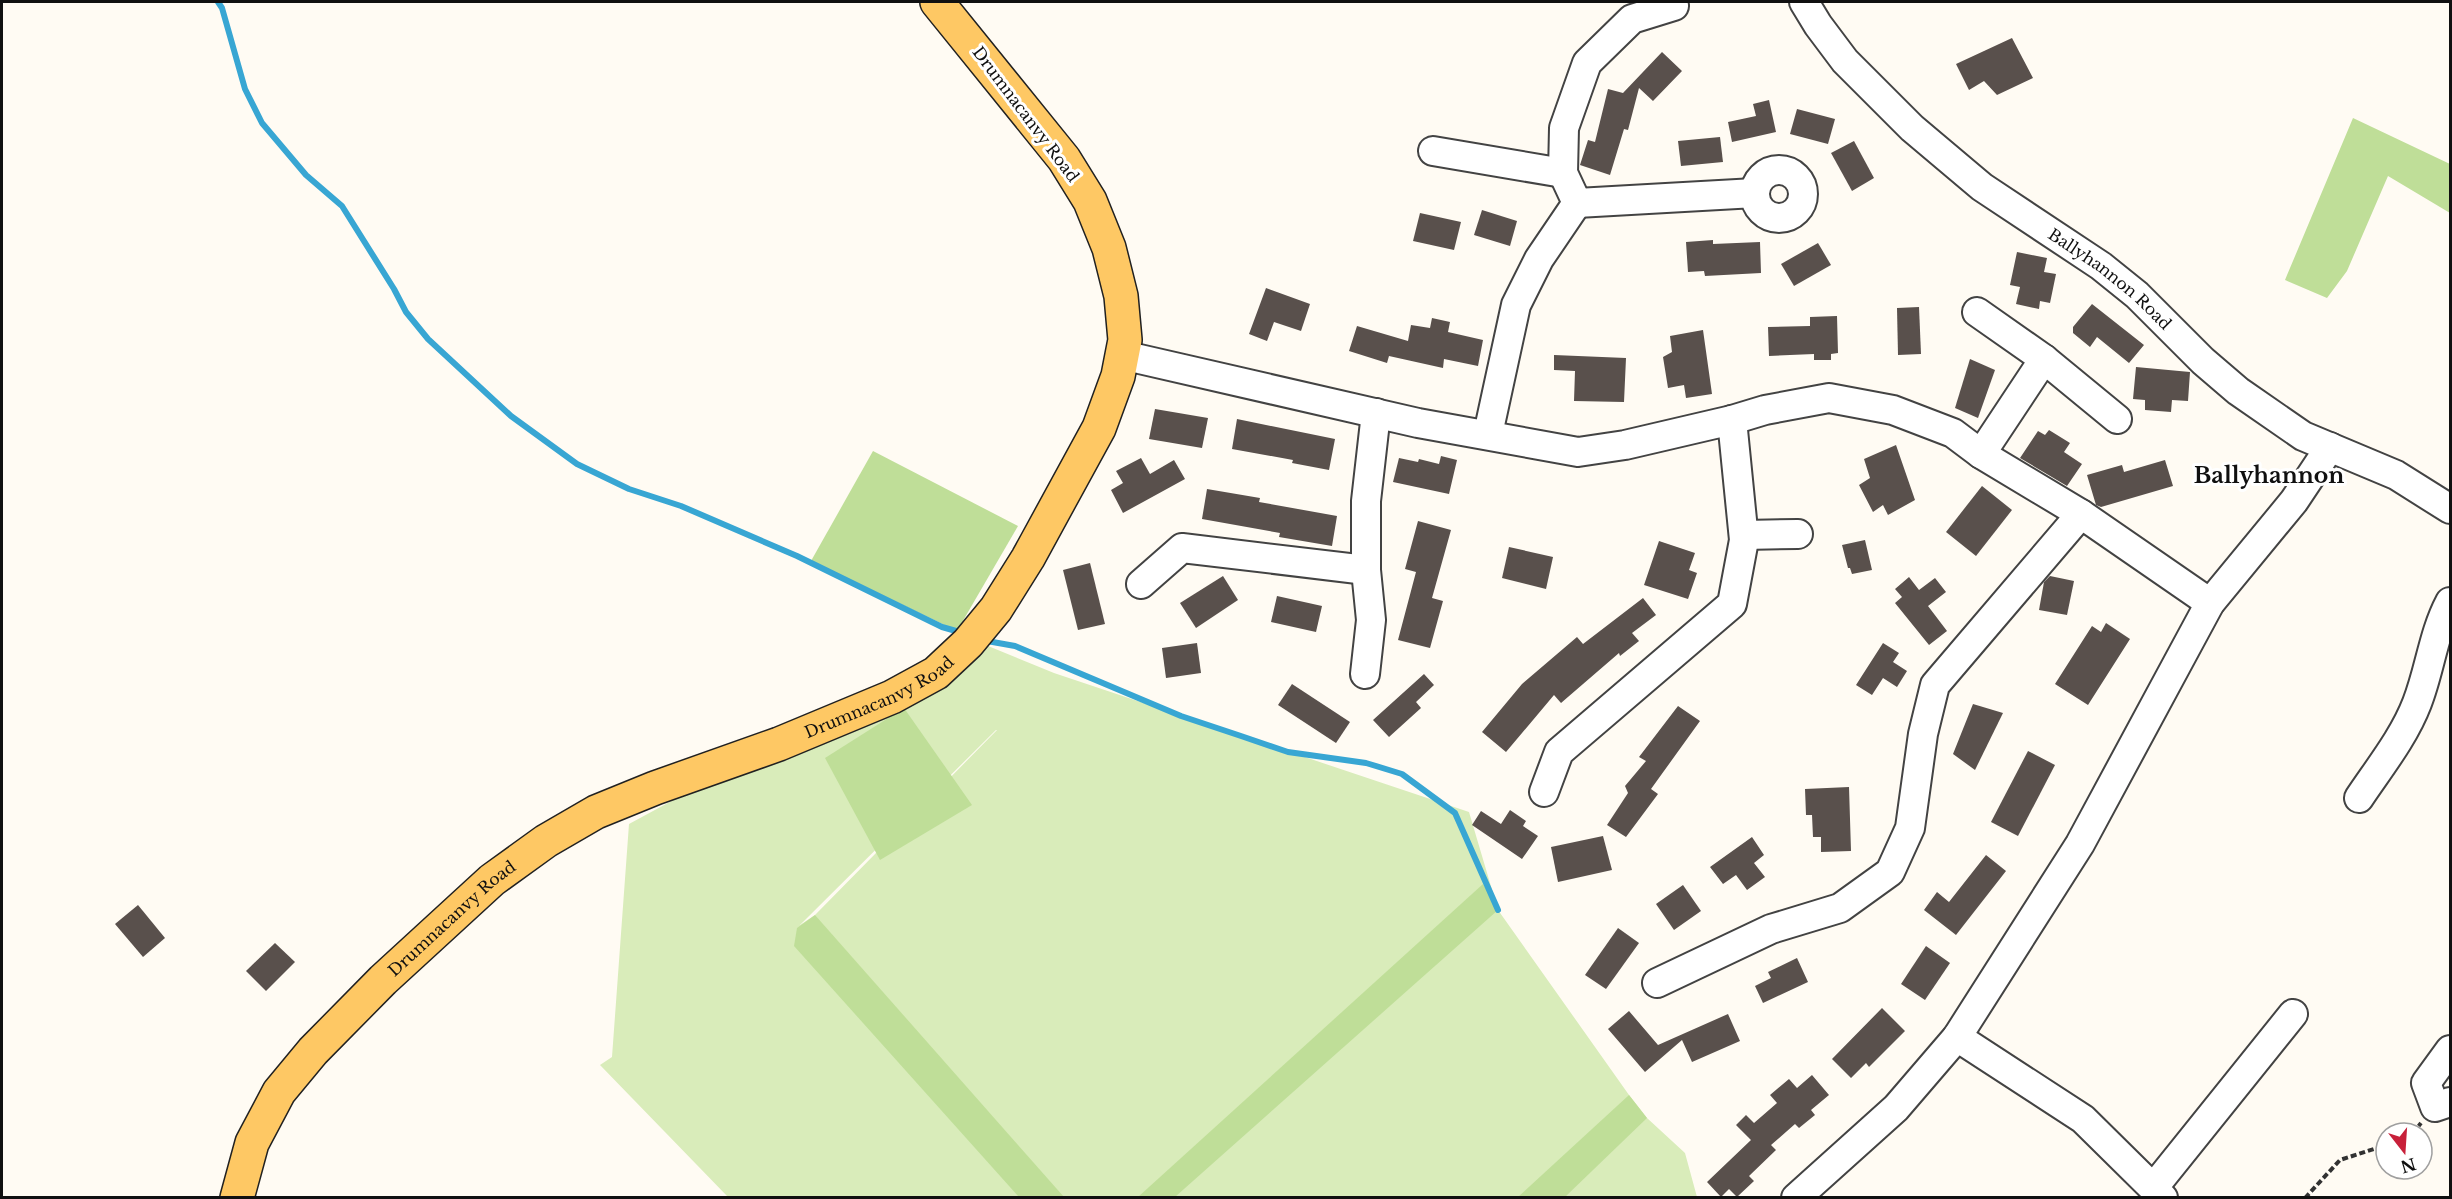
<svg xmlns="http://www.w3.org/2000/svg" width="2452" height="1199" font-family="'Libre Baskerville',serif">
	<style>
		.green { fill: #d9ecba; fill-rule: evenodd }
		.forest { fill: #bfde98 }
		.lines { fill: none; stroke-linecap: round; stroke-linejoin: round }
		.stream { stroke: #38a6d3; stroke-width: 6 }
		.building { fill: #59504c }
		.minor-casing { stroke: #434343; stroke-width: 32 }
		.major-casing { stroke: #212121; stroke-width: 36 }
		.path { stroke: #323232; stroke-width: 4; stroke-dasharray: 6 3; stroke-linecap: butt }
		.minor { stroke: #fff; stroke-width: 28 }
		.major { stroke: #fec864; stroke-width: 33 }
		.labels { text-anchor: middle; stroke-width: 6; stroke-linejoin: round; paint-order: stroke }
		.street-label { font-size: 16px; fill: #101010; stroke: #fff }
		.district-label { font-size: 22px; font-weight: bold; fill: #101010; stroke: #fff }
	</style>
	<rect width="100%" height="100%" fill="#fffbf3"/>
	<path class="green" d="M971 639 1054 673 1469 812 1498 910 1629 1095 1647 1118 1685 1153 1697 1197H728L600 1065 612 1057 629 824ZM997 730 815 915 800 925 996 730Z"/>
	<g class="forest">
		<path d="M2353 118 2450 164V213L2388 176 2347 271 2327 298 2285 280Z"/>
		<path d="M873 451 1018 526 957 631 811 561Z"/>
		<path d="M904 708 972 805 880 860 825 758Z"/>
		<path d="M1483 884 1498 910 1175 1197H1138Z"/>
		<path d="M815 915 1064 1197H1019L794 946 797 928Z"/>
		<path d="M1629 1095 1647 1118 1565 1197H1518Z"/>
	</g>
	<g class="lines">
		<g class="stream">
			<path d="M218 2 222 8 245 89 262 123 306 175 342 206 394 289 406 312 428 339 511 416 577 464 629 489 681 506 797 556 942 627 956 631"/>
			<path d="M987 641 1015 646 1181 716 1241 736 1288 752 1366 763 1402 774 1455 813 1498 910"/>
		</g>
	</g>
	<g class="building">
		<path d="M2012 38 2033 78 1997 95 1984 81 1969 90 1956 64Z"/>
		<path d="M1662 52 1682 71 1653 101 1639 88 1628 130 1624 129 1610 175 1580 165 1588 140 1595 142 1608 89 1623 93Z"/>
		<path d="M1769 100 1776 132 1732 142 1728 122 1756 116 1753 104Z"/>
		<path d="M1797 109 1835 119 1828 144 1790 134Z"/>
		<path d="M1720 137 1723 162 1681 166 1678 141Z"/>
		<path d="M1854 141 1874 178 1852 191 1831 153Z"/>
		<path d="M1482 210 1517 221 1510 246 1474 235Z"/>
		<path d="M1420 213 1461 222 1454 250 1413 241Z"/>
		<path d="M1713 240V244L1760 242 1761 273 1705 276 1704 271 1688 272 1686 242Z"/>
		<path d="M1818 243 1831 265 1794 286 1781 264Z"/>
		<path d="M2017 252 2047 258 2044 272 2056 274 2050 303 2040 301 2039 309 2016 304 2020 287 2010 285Z"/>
		<path d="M1266 288 1310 304 1301 331 1274 322 1267 341 1249 334Z"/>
		<path d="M2092 304 2144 345 2129 363 2097 337 2090 347 2073 333V327Z"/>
		<path d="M1919 307 1921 354 1898 355 1897 308Z"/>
		<path d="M1837 316 1838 353 1831 354V360H1814V354L1769 356 1768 327 1810 326V317Z"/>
		<path d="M1432 318 1450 322 1448 332 1483 340 1478 366 1444 359 1443 368 1389 356 1387 363 1349 351 1357 326 1408 341 1411 325 1430 328Z"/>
		<path d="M1703 330 1712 394 1686 398 1684 385 1668 388 1663 357 1672 352 1670 336Z"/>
		<path d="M1554 355 1626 358 1624 402 1574 401 1575 371 1554 370Z"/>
		<path d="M1970 359 1995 370 1978 418 1955 408Z"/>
		<path d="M2136 367 2190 372 2188 401 2172 400 2171 412 2145 410V400L2133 399Z"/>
		<path d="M1155 409 1208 418 1202 448 1149 439Z"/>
		<path d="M1237 419 1335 439 1329 470 1292 463 1293 460 1232 449Z"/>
		<path d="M2049 430 2070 443 2064 452 2082 464 2067 486 2020 458 2038 431 2045 435Z"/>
		<path d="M1896 445 1915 500 1888 515 1883 505 1873 512 1859 485 1870 478 1864 459Z"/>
		<path d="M1441 456 1457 460 1449 494 1393 482 1399 458 1418 462 1419 459 1439 464Z"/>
		<path d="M1141 458 1150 474 1174 460 1185 479 1123 513 1111 490 1123 483 1116 471Z"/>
		<path d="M2165 460 2173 486 2101 507 2096 505 2087 475 2122 465 2124 472Z"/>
		<path d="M1982 486 2012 510 1976 556 1946 532Z"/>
		<path d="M1207 489 1260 498 1259 502 1337 516 1332 546 1279 537 1280 533 1202 519Z"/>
		<path d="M1418 521 1451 530 1432 598 1443 601 1430 648 1398 640 1416 572 1405 569Z"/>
		<path d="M1865 540 1872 570 1852 574 1850 568H1848L1842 545Z"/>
		<path d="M1659 541 1695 553 1689 570 1697 573 1688 599 1644 585Z"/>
		<path d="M1509 547 1553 557 1546 589 1502 578Z"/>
		<path d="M1090 563 1105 624 1078 630 1063 570Z"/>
		<path d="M1223 576 1238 600 1196 628 1180 603Z"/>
		<path d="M2050 576 2074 581 2067 615 2039 610 2044 582Z"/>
		<path d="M1909 577 1919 590 1935 578 1946 592 1928 606 1947 631 1929 645 1895 603 1902 597 1895 589Z"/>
		<path d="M1277 596 1322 606 1316 632 1271 622Z"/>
		<path d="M1643 598 1656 615 1632 633 1639 641 1620 656 1619 653 1561 703 1554 695 1506 752 1482 732 1522 684 1577 637 1583 644Z"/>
		<path d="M2106 623 2130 639 2088 705 2055 684 2092 626 2101 632Z"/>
		<path d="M1197 643 1201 673 1166 678 1162 648Z"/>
		<path d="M1883 643 1899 653 1893 662 1907 671 1897 687 1883 678 1872 695 1856 685Z"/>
		<path d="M1424 674 1434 685 1416 702 1421 708 1389 737 1373 720Z"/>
		<path d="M1292 684 1350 722 1336 743 1278 705Z"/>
		<path d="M1973 704 2003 713 1975 770 1953 754Z"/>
		<path d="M1678 706 1700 721 1651 789 1658 794 1626 837 1607 825 1628 793 1625 786 1646 761 1639 757Z"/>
		<path d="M2028 751 2055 765 2018 836 1991 822Z"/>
		<path d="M1849 787 1851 851 1821 852V837H1813L1812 815H1806L1805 789Z"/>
		<path d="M1510 810 1526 821 1523 826 1538 836 1522 859 1472 825 1481 811 1501 824Z"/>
		<path d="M1603 836 1612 870 1558 882 1551 847Z"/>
		<path d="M1752 837 1764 855 1754 863 1765 877 1747 890 1736 875 1723 884 1710 867Z"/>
		<path d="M1986 855 2006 871 1956 935 1924 910 1937 892 1949 902Z"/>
		<path d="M1683 885 1701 911 1674 930 1656 904Z"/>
		<path d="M138 905 165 938 143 957 115 924Z"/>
		<path d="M1618 928 1639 943 1606 989 1585 975Z"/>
		<path d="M275 943 295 962 266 991 246 971Z"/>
		<path d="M1926 946 1950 963 1925 1000 1901 984Z"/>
		<path d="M1797 958 1808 982 1763 1003 1755 986 1771 978 1768 972Z"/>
		<path d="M1882 1008 1905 1031 1869 1067 1866 1063 1851 1078 1832 1059Z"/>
		<path d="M1629 1011 1658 1045 1728 1014 1740 1041 1692 1062 1682 1040 1645 1072 1608 1029Z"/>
		<path d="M1812 1075 1829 1095 1811 1110 1815 1115 1799 1128 1795 1124 1771 1145 1776 1150 1749 1176 1754 1181 1737 1197 1729 1189 1721 1197 1707 1182 1751 1140 1736 1125 1746 1115 1754 1123 1777 1103 1770 1095 1789 1079 1797 1088Z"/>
	</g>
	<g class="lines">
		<g class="minor-casing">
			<g id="minor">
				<path id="s1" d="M1804 2 1818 25 1845 61 1912 128 1982 187 2101 266 2137 295 2203 361 2238 391 2303 436 2396 475 2450 509"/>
				<path d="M1433 151 1563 173"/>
				<circle cx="1779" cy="194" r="24"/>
				<path d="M1577 203 1755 193"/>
				<path d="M1977 312 2044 359 2117 419"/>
				<path d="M1122 355 1418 423 1578 452 1625 445 1732 420 1765 410 1829 398 1893 410 1953 433 1981 454 2081 514 2210 603"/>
				<path d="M1488 434 1516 305 1539 259 1577 203 1563 173 1564 128 1587 63 1632 19 1674 6"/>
				<path d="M1981 454 2044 359"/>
				<path d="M1744 535 1798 534"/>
				<path d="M1141 584 1182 548 1366 570"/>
				<path d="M1365 674 1371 620 1366 570V501L1376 413"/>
				<path d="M1544 792 1559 752 1732 604 1744 540 1732 420"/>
				<path d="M2359 798C2379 768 2404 737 2417 703 2430 670 2433 634 2450 602"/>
				<path d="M1657 983 1771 929 1840 908 1890 872 1910 828 1923 734 1935 685 2081 514"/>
				<path d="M1957 1037 2083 1119 2163 1198"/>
				<path d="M2450 1050 2426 1083 2435 1107 2450 1102"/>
				<path d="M2154 1187 2293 1014"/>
				<path d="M1796 1198 1896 1108 1957 1037 2080 844 2210 603 2294 501 2330 447"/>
			</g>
		</g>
		<g class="major-casing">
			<g id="major">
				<path id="s2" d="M237 1198 252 1143 279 1092 313 1051 383 980 492 880 546 841 596 812 655 788 779 744 892 697 936 673 968 643 996 609 1028 558 1099 428 1118 376 1125 340 1121 296 1109 248 1090 201 1064 159 937 2"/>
			</g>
		</g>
		<g class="path">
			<path d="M2413 1133 2421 1123"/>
			<path d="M2305 1198 2340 1160 2386 1145"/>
		</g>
		<use href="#minor" class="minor"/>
		<use href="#major" class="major"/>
	</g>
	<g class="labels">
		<g class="street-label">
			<text transform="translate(1026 114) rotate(53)" y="6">Drumnacanvy Road</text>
			<text dy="6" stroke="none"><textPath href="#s1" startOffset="416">Ballyhannon Road</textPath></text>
			<text dy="6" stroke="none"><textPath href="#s2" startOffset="846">Drumnacanvy Road</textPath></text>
			<text dy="6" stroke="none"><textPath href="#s2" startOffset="360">Drumnacanvy Road</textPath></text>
		</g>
		<g class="district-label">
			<text x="2269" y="483">Ballyhannon</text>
		</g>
	</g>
	<rect width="2452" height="1199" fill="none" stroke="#101010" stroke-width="6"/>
	<g transform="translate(2404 1151) rotate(163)"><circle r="28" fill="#ffffff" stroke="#9f9f9f" stroke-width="1.5"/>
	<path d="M0-4.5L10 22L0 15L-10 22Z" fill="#c8203a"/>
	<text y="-9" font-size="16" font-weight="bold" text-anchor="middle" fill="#101010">N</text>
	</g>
</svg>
